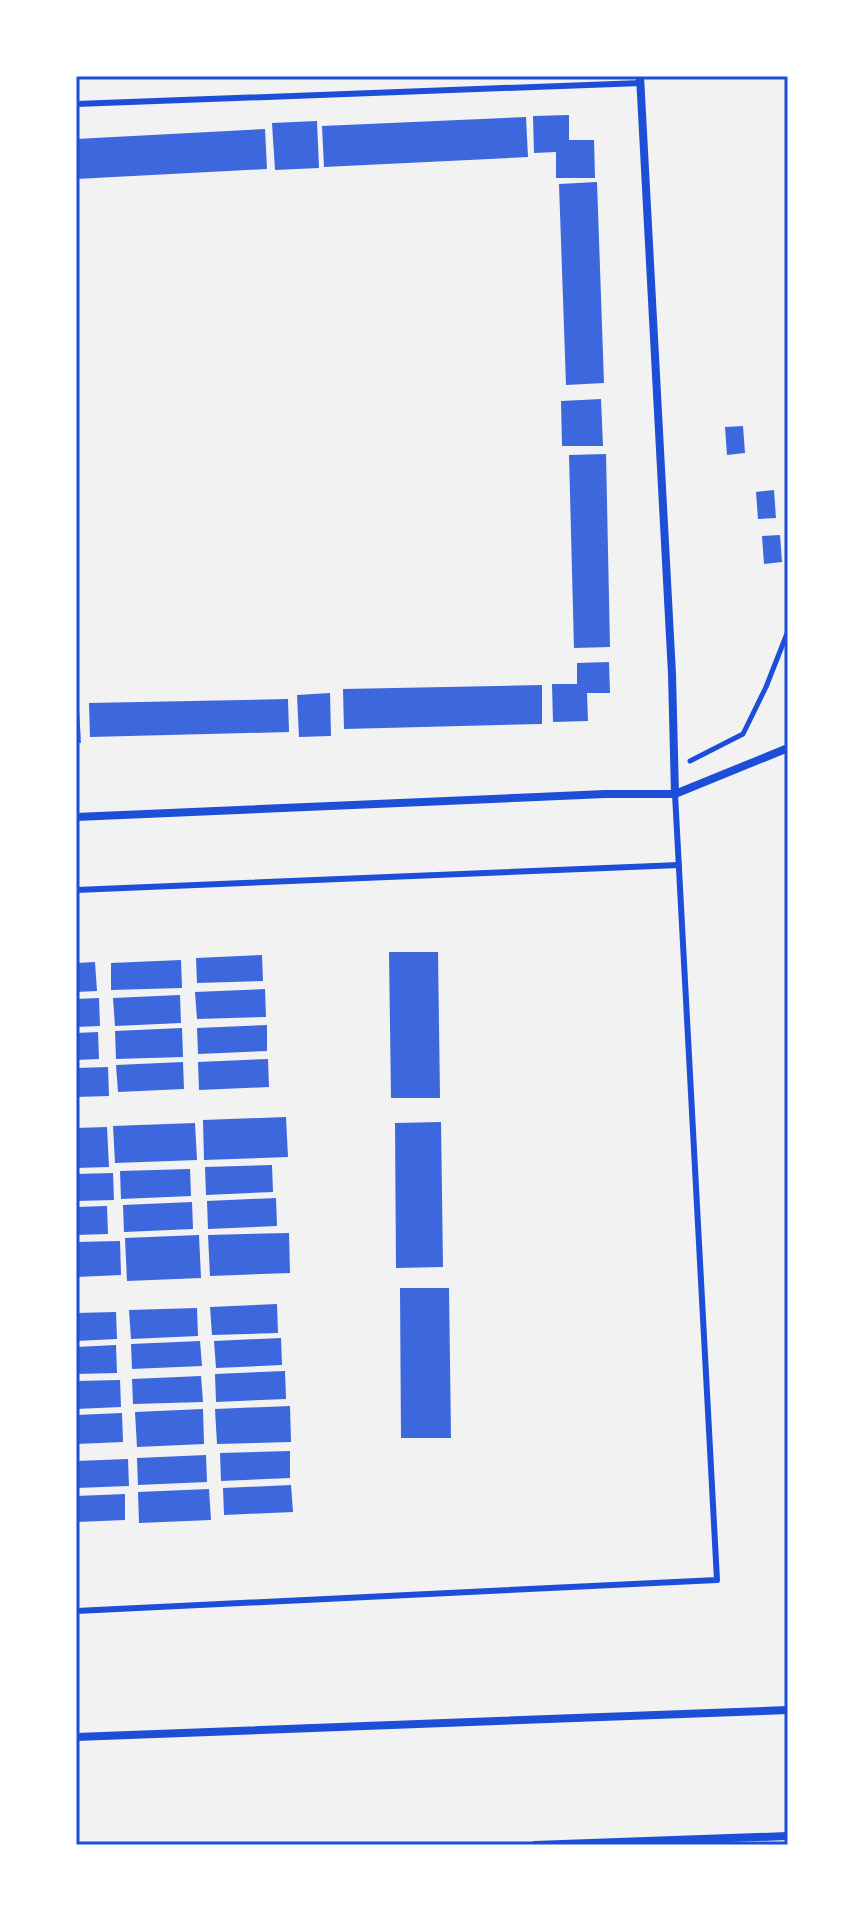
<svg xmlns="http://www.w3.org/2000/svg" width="864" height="1921" font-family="'Open Sans',sans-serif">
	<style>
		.building { fill: #3d67dc }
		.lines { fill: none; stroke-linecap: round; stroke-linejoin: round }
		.path { stroke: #1d4ed8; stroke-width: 5 }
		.service { stroke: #1d4ed8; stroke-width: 6 }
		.minor { stroke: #1d4ed8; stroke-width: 8 }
		.neatline { fill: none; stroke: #1d4ed8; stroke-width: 3 }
	</style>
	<rect width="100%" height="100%" fill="#f2f2f2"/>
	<g class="building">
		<path d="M569 115V140H594L595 178H556V152L534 153 533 116Z"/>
		<path d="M526 117 528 157 324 167 322 126Z"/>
		<path d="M317 121 319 168 275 170 272 123Z"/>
		<path d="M265 129 267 169 76 179V139Z"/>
		<path d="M597 182 604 383 566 385 559 184Z"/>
		<path d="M601 399 603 446H562L561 401Z"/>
		<path d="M743 426 745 453 727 455 725 427Z"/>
		<path d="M606 454 610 647 574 648 569 455Z"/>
		<path d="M774 490 776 518 758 519 756 492Z"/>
		<path d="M780 535 782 562 764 564 762 536Z"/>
		<path d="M609 662 610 693H587L588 721 553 722 552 684H577V663Z"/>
		<path d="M542 685V724L344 729 343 689Z"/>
		<path d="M330 693 331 736 299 737 297 695Z"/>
		<path d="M288 699 289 732 90 737 89 703Z"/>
		<path d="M76 708H79L81 743H76Z"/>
		<path d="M389 952H438L440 1098H391Z"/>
		<path d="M262 955 263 981 197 983 196 958Z"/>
		<path d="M181 960 182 988 111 990V963Z"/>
		<path d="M95 962 97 991 76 992V963Z"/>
		<path d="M265 989 266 1017 197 1019 195 992Z"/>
		<path d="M180 995 181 1023 115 1026 113 998Z"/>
		<path d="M99 998 100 1026 76 1027V999Z"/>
		<path d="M267 1025V1051L198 1054 197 1028Z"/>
		<path d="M182 1028 183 1057 116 1059 115 1031Z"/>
		<path d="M98 1032 99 1059 76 1060V1033Z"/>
		<path d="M268 1059 269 1087 199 1090 198 1062Z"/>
		<path d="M183 1062 184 1089 118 1092 116 1065Z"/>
		<path d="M108 1067 109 1096 76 1097V1068Z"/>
		<path d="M286 1117 288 1157 204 1160 203 1120Z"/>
		<path d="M441 1122 443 1267 396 1268 395 1123Z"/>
		<path d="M195 1123 197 1160 115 1163 113 1126Z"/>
		<path d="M107 1127 109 1167 76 1168V1128Z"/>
		<path d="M272 1165 273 1192 206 1195 205 1167Z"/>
		<path d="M190 1169 191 1196 121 1199 120 1171Z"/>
		<path d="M113 1173 114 1200 76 1201V1174Z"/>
		<path d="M276 1198 277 1226 208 1229 207 1201Z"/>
		<path d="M192 1202 193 1229 124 1232 123 1205Z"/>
		<path d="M107 1206 108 1234 76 1235V1207Z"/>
		<path d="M289 1233 290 1273 210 1276 208 1235Z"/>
		<path d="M199 1235 201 1278 127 1281 125 1238Z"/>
		<path d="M120 1241 121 1275 76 1277V1242Z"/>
		<path d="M400 1288H449L451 1438H401Z"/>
		<path d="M277 1304 278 1333 212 1335 210 1307Z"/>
		<path d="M197 1308 198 1336 131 1339 129 1310Z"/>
		<path d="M116 1312 117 1339 76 1341V1313Z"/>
		<path d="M281 1338 282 1365 216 1368 214 1341Z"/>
		<path d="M200 1341 202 1366 132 1369 131 1344Z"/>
		<path d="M116 1345 117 1373 76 1374V1347Z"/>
		<path d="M285 1371 286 1399 216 1402 215 1374Z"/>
		<path d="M201 1376 203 1402 133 1404 132 1379Z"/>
		<path d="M120 1380 121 1407 76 1409V1381Z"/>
		<path d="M290 1406 291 1442 217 1444 215 1409Z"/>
		<path d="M203 1409 204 1444 137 1447 135 1412Z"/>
		<path d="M122 1413 123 1442 76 1444V1415Z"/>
		<path d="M290 1451V1478L221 1481 220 1453Z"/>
		<path d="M206 1455 207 1482 138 1485 137 1458Z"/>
		<path d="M128 1459 129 1486 76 1488V1461Z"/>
		<path d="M291 1485 293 1512 224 1515 223 1488Z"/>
		<path d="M209 1489 211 1520 139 1523 138 1492Z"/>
		<path d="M125 1494V1520L76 1522V1496Z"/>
	</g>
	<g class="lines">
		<path class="path" d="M690 761 743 734 766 687 788 631"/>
		<g class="service">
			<path d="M76 104 641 83"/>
			<path d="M76 890 679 865"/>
			<path d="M76 1611 717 1580 675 794"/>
		</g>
		<g class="minor">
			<path d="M675 794 788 748"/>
			<path d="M76 817 605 794H675L672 674 640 76"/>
			<path d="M76 1737 788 1710"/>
			<path d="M535 1845 788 1836"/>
		</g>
	</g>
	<rect width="864" height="1921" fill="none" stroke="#ffffff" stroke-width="156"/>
	<rect x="78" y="78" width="708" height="1765" class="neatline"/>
</svg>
